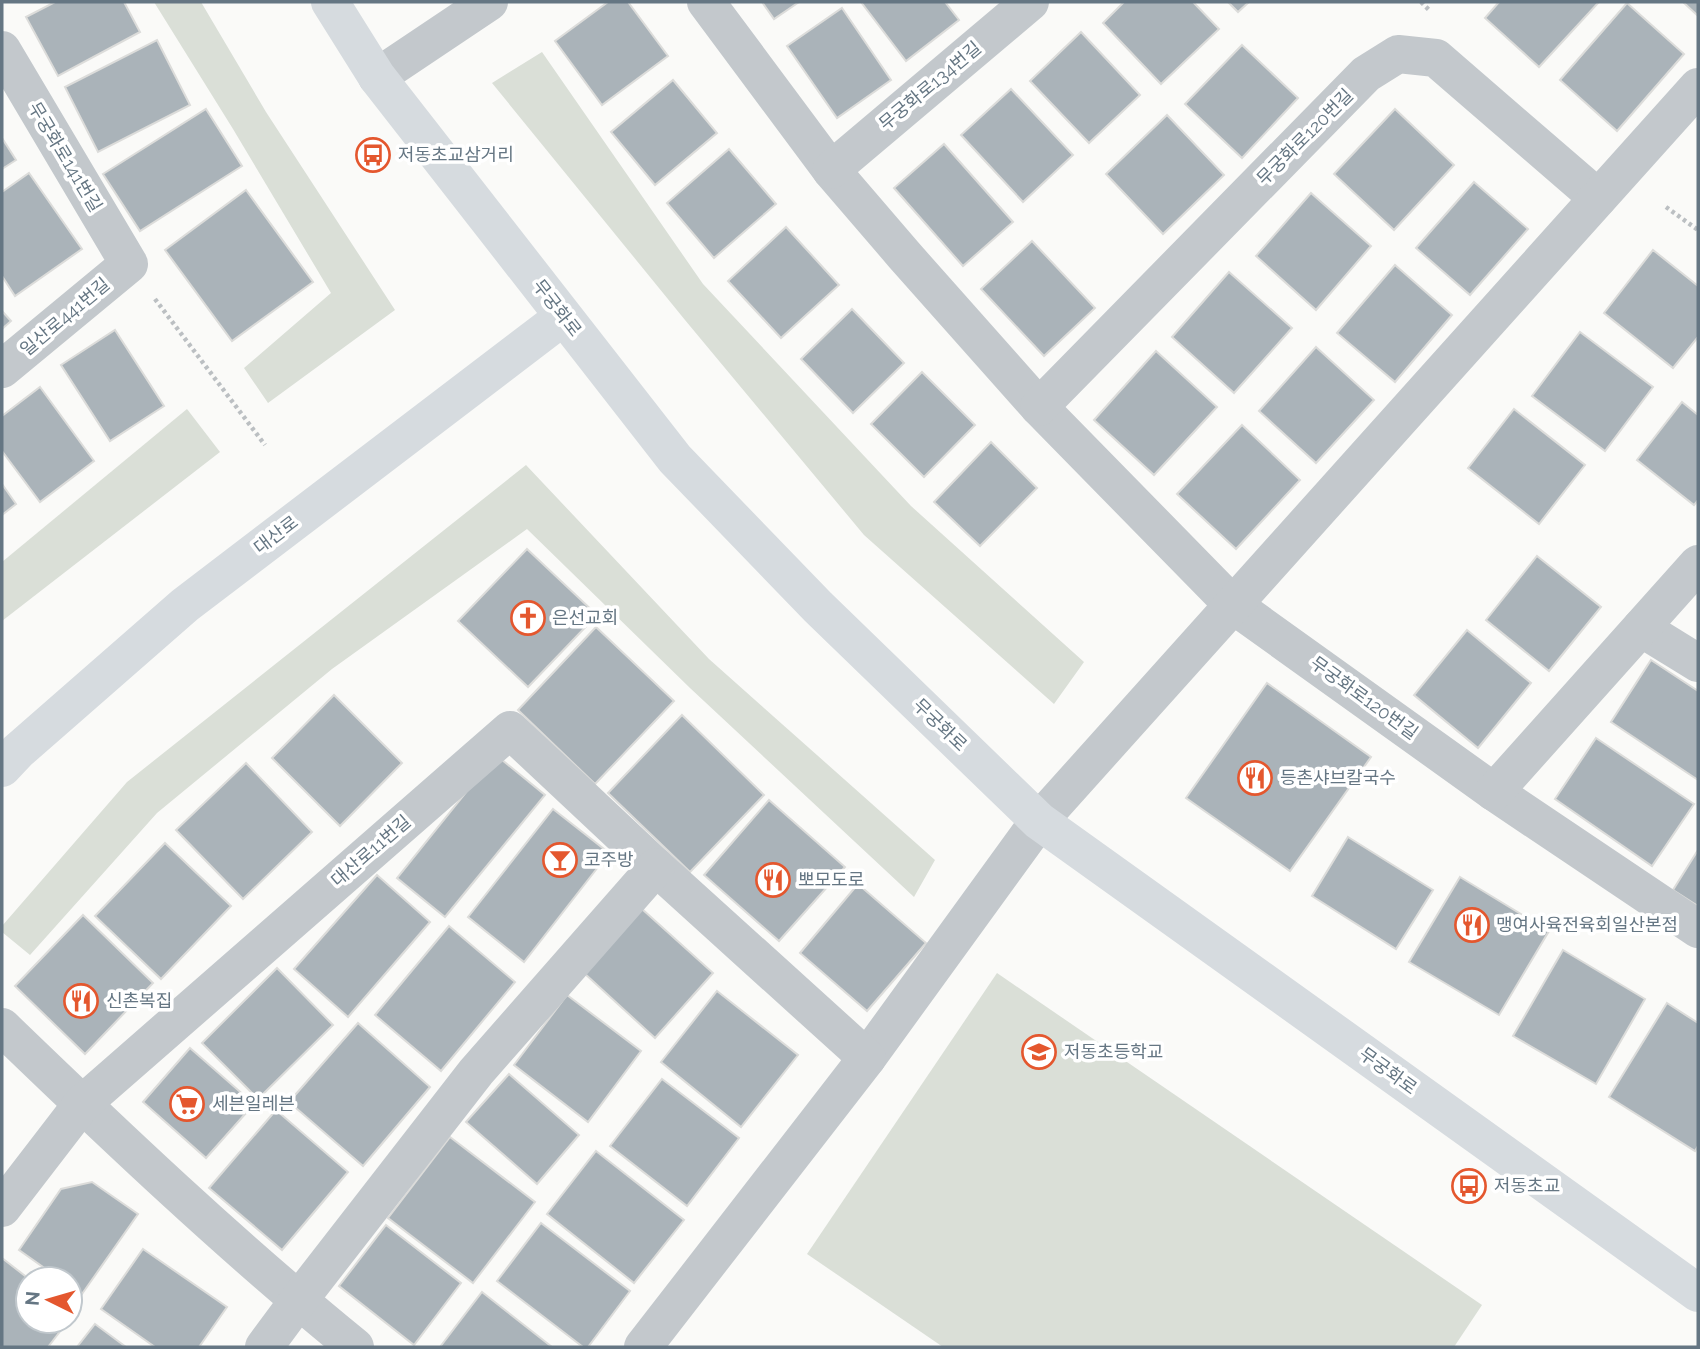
<svg xmlns="http://www.w3.org/2000/svg" width="1700" height="1349" font-family="Raleway,'Noto Sans KR',sans-serif">
	<style>
		.green { fill: #dadfd7 }
		.building { fill: #aab3b9; stroke: #dcdcda; stroke-width: 2 }
		.lines { fill: none; stroke-linecap: round; stroke-linejoin: round }
		.path { stroke: #bbbfc2; stroke-width: 4.5; stroke-dasharray: 3.5 3.5; stroke-linecap: butt }
		.minor { stroke: #c3c8cc; stroke-width: 38 }
		.major { stroke: #d6dbdf; stroke-width: 38 }
		.labels { text-anchor: middle; stroke-width: 7; stroke-linejoin: round; paint-order: stroke }
		.street-label { font-size: 18px; fill: #657683; stroke: #fff }
		.poi-label { font-size: 18px; fill: #657683; stroke: #fff; text-anchor: start }
	</style>
	<rect width="100%" height="100%" fill="#fafaf8"/>
	<g class="green">
		<path d="M154 2H201L266 112 395 310 268 403 244 368 331 293 233 129Z"/>
		<path d="M542 52 703 284 911 506 1084 662 1054 704 864 535 685 320 492 83Z"/>
		<path d="M187 409 220 452 2 621V562Z"/>
		<path d="M526 465 709 659 935 860 914 897 690 688 527 529 332 669 157 813 30 955 2 932V926L127 782Z"/>
		<path d="M997 973 1482 1305 1454 1347H943L807 1254Z"/>
	</g>
	<g class="building">
		<path d="M55 2H124L140 32 58 76 26 17Z"/>
		<path d="M608 2H628L668 56 602 105 555 41Z"/>
		<path d="M762 2H799L774 19Z"/>
		<path d="M861 2H945L959 20 906 61Z"/>
		<path d="M1124 2H1193L1219 29 1161 84 1103 23Z"/>
		<path d="M1228 2H1249L1238 12Z"/>
		<path d="M1499 2H1599L1539 67 1485 18Z"/>
		<path d="M1683 2H1698V16Z"/>
		<path d="M1627 3 1684 54 1617 131 1560 80Z"/>
		<path d="M842 8 891 80 837 118 787 46Z"/>
		<path d="M1081 32 1140 95 1089 143 1030 81Z"/>
		<path d="M157 40 190 105 98 152 65 87Z"/>
		<path d="M1242 45 1298 98 1242 158 1185 104Z"/>
		<path d="M673 80 717 133 655 185 611 132Z"/>
		<path d="M1011 89 1073 155 1023 202 961 135Z"/>
		<path d="M206 109 242 166 140 231 103 174Z"/>
		<path d="M1395 109 1454 165 1394 230 1334 174Z"/>
		<path d="M1167 115 1224 175 1163 234 1106 174Z"/>
		<path d="M2 138 16 160 2 169Z"/>
		<path d="M944 144 1013 222 963 266 894 188Z"/>
		<path d="M729 149 776 204 714 258 667 203Z"/>
		<path d="M29 173 82 249 15 296 2 276V192Z"/>
		<path d="M1474 182 1528 229 1470 295 1416 248Z"/>
		<path d="M246 190 313 282 232 341 165 250Z"/>
		<path d="M1311 193 1371 246 1316 310 1256 256Z"/>
		<path d="M786 227 839 285 781 338 728 281Z"/>
		<path d="M1032 241 1095 308 1044 356 981 289Z"/>
		<path d="M1653 250 1698 286V337L1673 368 1604 313Z"/>
		<path d="M1395 265 1452 315 1395 382 1337 333Z"/>
		<path d="M1229 272 1292 328 1234 393 1172 337Z"/>
		<path d="M852 309 904 363 853 413 801 359Z"/>
		<path d="M2 311 11 321 2 329Z"/>
		<path d="M115 330 164 406 110 441 61 365Z"/>
		<path d="M1580 332 1653 387 1605 451 1532 396Z"/>
		<path d="M1316 347 1374 400 1316 463 1259 411Z"/>
		<path d="M1156 351 1217 407 1154 475 1094 420Z"/>
		<path d="M922 372 975 425 924 477 871 424Z"/>
		<path d="M40 387 94 461 40 502 2 451V416Z"/>
		<path d="M1682 402 1698 415V500L1694 505 1637 460Z"/>
		<path d="M1514 409 1585 465 1539 524 1468 468Z"/>
		<path d="M1242 425 1300 480 1236 549 1177 494Z"/>
		<path d="M991 442 1037 488 980 546 934 502Z"/>
		<path d="M2 484 16 504 2 515Z"/>
		<path d="M527 549 597 615 528 687 458 621Z"/>
		<path d="M1537 556 1601 607 1549 671 1486 620Z"/>
		<path d="M596 627 674 701 595 784 518 710Z"/>
		<path d="M1467 630 1531 683 1478 748 1414 695Z"/>
		<path d="M1651 660 1698 691V780L1611 722Z"/>
		<path d="M1267 683 1371 757 1290 871 1186 798Z"/>
		<path d="M334 695 402 763 340 826 272 758Z"/>
		<path d="M682 715 764 795 690 872 608 793Z"/>
		<path d="M1596 738 1694 804 1652 866 1555 799Z"/>
		<path d="M496 755 545 795 445 917 397 878Z"/>
		<path d="M246 763 312 832 243 899 176 830Z"/>
		<path d="M769 800 845 867 779 941 704 875Z"/>
		<path d="M553 809 609 853 524 962 468 917Z"/>
		<path d="M1348 837 1433 890 1396 949 1312 896Z"/>
		<path d="M165 843 231 906 161 979 95 916Z"/>
		<path d="M1698 850V906L1673 890Z"/>
		<path d="M377 875 430 922 348 1017 294 969Z"/>
		<path d="M1460 877 1549 931 1499 1015 1409 962Z"/>
		<path d="M858 884 926 943 867 1011 800 953Z"/>
		<path d="M642 909 713 973 655 1038 584 973Z"/>
		<path d="M83 915 153 983 85 1054 15 986Z"/>
		<path d="M449 926 515 982 441 1071 375 1015Z"/>
		<path d="M1563 950 1645 999 1596 1084 1513 1036Z"/>
		<path d="M277 968 333 1025 258 1099 202 1043Z"/>
		<path d="M717 991 798 1055 741 1127 661 1062Z"/>
		<path d="M567 995 641 1051 588 1122 514 1065Z"/>
		<path d="M1667 1003 1698 1023V1146L1695 1151 1609 1097Z"/>
		<path d="M358 1023 430 1087 363 1166 289 1102Z"/>
		<path d="M190 1048 254 1104 206 1158 143 1102Z"/>
		<path d="M509 1074 579 1135 537 1184 466 1122Z"/>
		<path d="M662 1079 739 1138 687 1206 610 1146Z"/>
		<path d="M276 1110 348 1172 282 1250 209 1188Z"/>
		<path d="M450 1137 535 1202 473 1283 388 1218Z"/>
		<path d="M596 1151 684 1220 634 1283 547 1214Z"/>
		<path d="M92 1182 138 1214 82 1294 70 1286V1279H60L19 1250 61 1189Z"/>
		<path d="M541 1223 630 1291 588 1347H583L497 1281Z"/>
		<path d="M386 1225 461 1283 414 1345 339 1286Z"/>
		<path d="M143 1249 227 1307 199 1347H155L101 1309Z"/>
		<path d="M2 1258 29 1279H28V1321H68L48 1347H2Z"/>
		<path d="M482 1292 552 1347H440Z"/>
		<path d="M95 1324 126 1347H77Z"/>
	</g>
	<g class="lines">
		<g class="path">
			<path d="M1421 2 1430 11"/>
			<path d="M1666 207 1698 230"/>
			<path d="M155 299 265 445"/>
		</g>
		<g class="minor">
			<path d="M706 2 831 170 904 255 1039 407 1233 605 1494 792 1698 929"/>
			<path d="M2 50 129 264 2 369"/>
			<path d="M377 77 489 2"/>
			<path d="M831 170 1030 2"/>
			<path d="M1039 407 1366 74 1398 54 1436 58 1598 198"/>
			<path d="M1641 628 1698 663"/>
			<path d="M1494 792 1698 564"/>
			<path d="M2 1027C116 1137 232 1247 355 1347"/>
			<path d="M867 1058 1039 821 1698 87"/>
			<path d="M2 1208 82 1104 510 730 656 867 867 1058 643 1347"/>
			<path d="M264 1347 298 1301 476 1072 656 867"/>
		</g>
		<g class="major">
			<path d="M330 2 377 77 675 459 818 607 1039 821 1698 1293"/>
			<path d="M2 768 18 751 185 605 563 317"/>
		</g>
	</g>
	<defs>
		<g id="bus-ring" transform="scale(1.75)"><circle r="9.5" fill="#fff" stroke="#e4572e" stroke-width="1.5"/><path d="M-5-6H5V4H4V6H2V4H-2V6H-4V4H-5ZM-3.5-4V0h7V-4ZM-3.5 1.2v1.5H-2V1.2ZM2 1.2v1.5H3.5V1.2Z" fill="#e4572e"/></g>
		<g id="church-ring" transform="scale(1.75)"><circle r="9.5" fill="#fff" stroke="#e4572e" stroke-width="1.5"/><path d="M-1.2-6h2.4v3.5h3.3v2.4h-3.3V6h-2.4V-.1h-3.3v-2.4h3.3Z" fill="#e4572e"/></g>
		<g id="restaurant-ring" transform="scale(1.75)"><circle r="9.5" fill="#fff" stroke="#e4572e" stroke-width="1.5"/><path d="M-5-6h1v4h1v-4h1v4h1v-4h1v5L-1.5 .5V6h-2V.5L-5-1ZM5-6V6H3V1.5H1.5Q1.5-4 5-6Z" fill="#e4572e"/></g>
		<g id="bar-ring" transform="scale(1.75)"><circle r="9.5" fill="#fff" stroke="#e4572e" stroke-width="1.5"/><path d="M-6-5H6L.8 .8V4.5H3.5V6h-7V4.5H-.8V.8Z" fill="#e4572e"/></g>
		<g id="school-ring" transform="scale(1.75)"><circle r="9.5" fill="#fff" stroke="#e4572e" stroke-width="1.5"/><path d="M0-5L7-2L0 1L-7-2ZM-4 1L0 2.5L4 1V4Q0 6-4 4Z" fill="#e4572e"/></g>
		<g id="supermarket-ring" transform="scale(1.75)"><circle r="9.5" fill="#fff" stroke="#e4572e" stroke-width="1.5"/><path d="M-6-5.5h2.5l.6 2H6L4.5 2H-2.5L-4.4-4H-6ZM-1.5 3.2a1.3 1.3 0 1 0 .1 0ZM3 3.2a1.3 1.3 0 1 0 .1 0Z" fill="#e4572e"/></g>
	</defs>
	<g fill-rule="evenodd">
		<use href="#bus-ring" x="373" y="155"/>
		<use href="#church-ring" x="528" y="618"/>
		<use href="#restaurant-ring" x="1255" y="778"/>
		<use href="#bar-ring" x="560" y="860"/>
		<use href="#restaurant-ring" x="773" y="880"/>
		<use href="#restaurant-ring" x="1472" y="925"/>
		<use href="#restaurant-ring" x="81" y="1001"/>
		<use href="#school-ring" x="1039" y="1052"/>
		<use href="#supermarket-ring" x="187" y="1104"/>
		<use href="#bus-ring" x="1469" y="1186"/>
	</g>
	<g class="labels">
		<g class="street-label">
			<text transform="translate(930 86) rotate(-40)" y="6">무궁화로134번길</text>
			<text transform="translate(1305 137) rotate(-45)" y="6">무궁화로120번길</text>
			<text transform="translate(65 157) rotate(59)" y="6">무궁화로141번길</text>
			<text transform="translate(557 308) rotate(52)" y="6">무궁화로</text>
			<text transform="translate(65 317) rotate(-40)" y="6">일산로441번길</text>
			<text transform="translate(276 535) rotate(-37)" y="6">대산로</text>
			<text transform="translate(1364 698) rotate(36)" y="6">무궁화로120번길</text>
			<text transform="translate(940 725) rotate(44)" y="6">무궁화로</text>
			<text transform="translate(371 851) rotate(-41)" y="6">대산로11번길</text>
			<text transform="translate(1388 1071) rotate(36)" y="6">무궁화로</text>
		</g>
		<g class="poi-label">
			<text x="398" y="161">저동초교삼거리</text>
			<text x="552" y="624">은선교회</text>
			<text x="1280" y="784">등촌샤브칼국수</text>
			<text x="584" y="866">코주방</text>
			<text x="798" y="886">뽀모도로</text>
			<text x="1496" y="931">맹여사육전육회일산본점</text>
			<text x="106" y="1007">신촌복집</text>
			<text x="1064" y="1058">저동초등학교</text>
			<text x="212" y="1110">세븐일레븐</text>
			<text x="1494" y="1192">저동초교</text>
		</g>
	</g>
	<rect width="1700" height="1349" fill="none" stroke="#657683" stroke-width="7"/>
	<g transform="translate(49 1300) rotate(275)"><circle r="33" fill="#ffffff" stroke="#c1c8cd" stroke-width="2"/>
	<path d="M0-5L12 26L0 18L-12 26Z" fill="#e4572e"/>
	<text y="-10" font-size="19" font-weight="bold" text-anchor="middle" fill="#657683">N</text>
	</g>
</svg>
